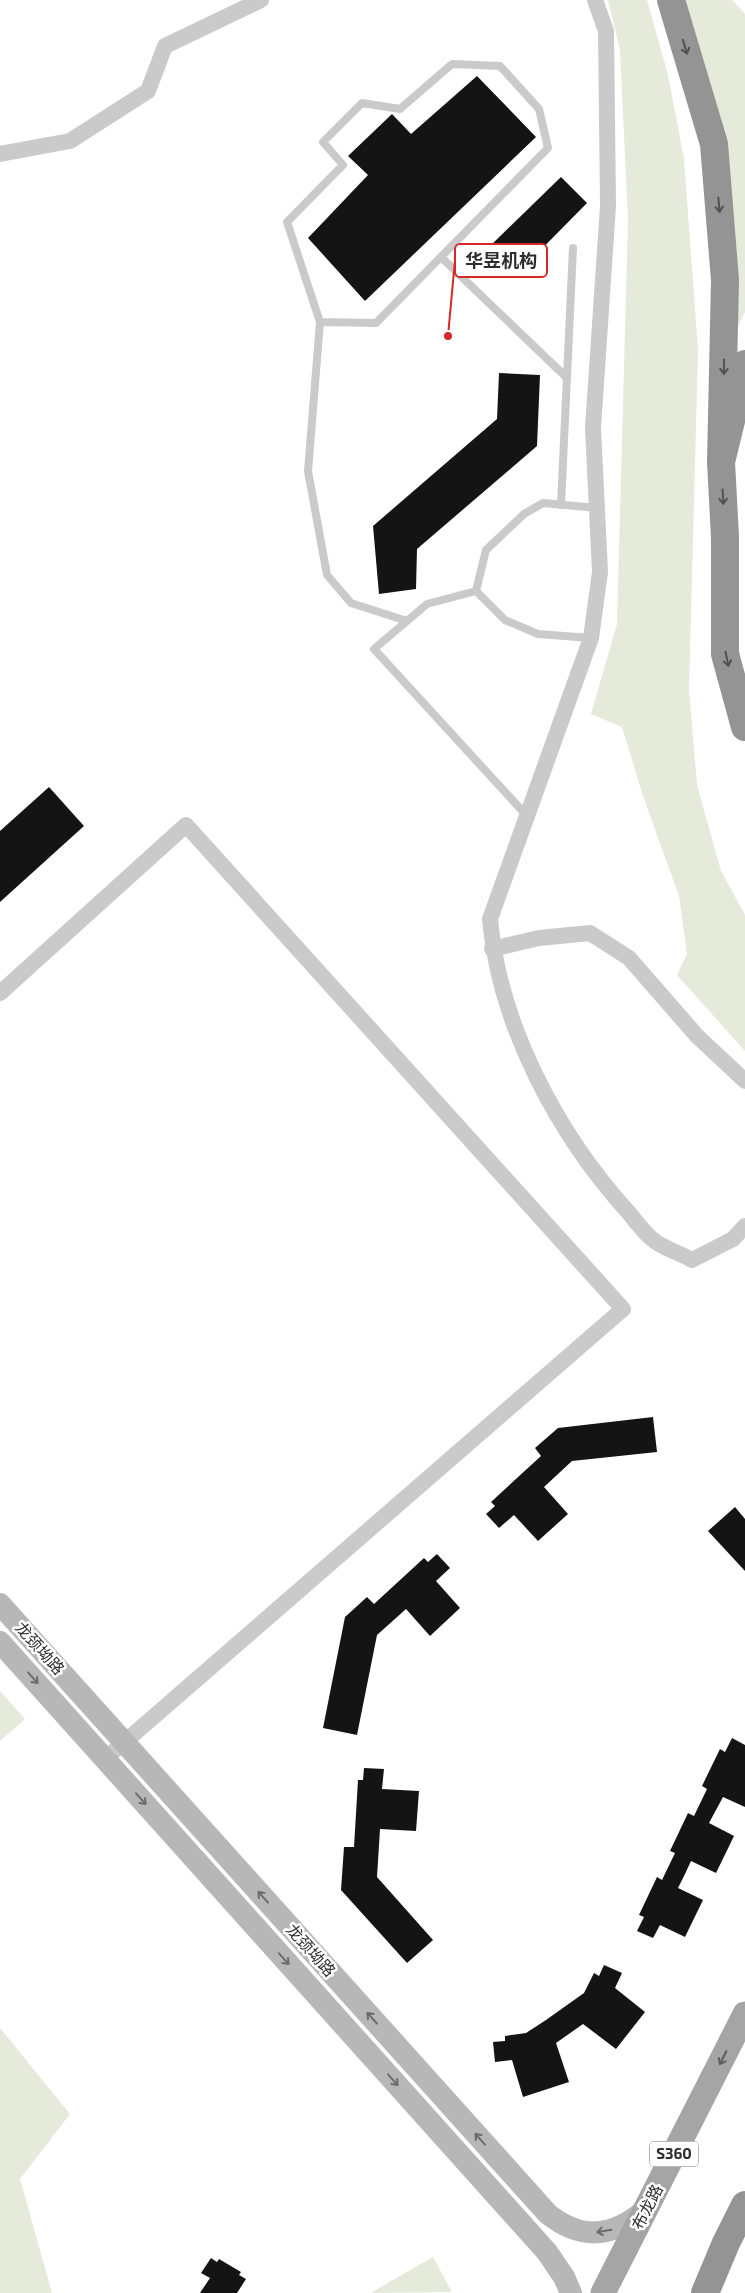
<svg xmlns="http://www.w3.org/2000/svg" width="745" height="2293" font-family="'Exo 2','Noto Sans SC',sans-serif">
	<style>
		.green { fill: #e5eada }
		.building { fill: #141414 }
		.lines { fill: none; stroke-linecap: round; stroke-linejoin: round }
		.lane { stroke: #cacaca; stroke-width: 8 }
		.street { stroke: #cacaca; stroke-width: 16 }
		.secondary { stroke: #b7b7b7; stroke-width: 22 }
		.primary { stroke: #a5a5a5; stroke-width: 25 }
		.highway { stroke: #949494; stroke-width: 28 }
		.oneway { stroke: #515151 }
		.oneway2 { stroke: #6b6b6b }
		.oneway3 { stroke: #5d5d5d }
		.labels { text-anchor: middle; stroke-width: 5; stroke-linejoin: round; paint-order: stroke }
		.shield { fill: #fff; stroke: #6c6c6c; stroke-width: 1 }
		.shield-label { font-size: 15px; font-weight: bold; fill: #2d2d2d }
		.street-label { font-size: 16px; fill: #2d2d2d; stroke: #fff }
		.leader { fill: none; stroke: #d62828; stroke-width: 2 }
		.callout-dot { fill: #d62828; stroke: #fff; stroke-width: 2 }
		.callout { fill: #fff; stroke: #d62828; stroke-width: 2 }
		.callout-label { font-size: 18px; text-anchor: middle; font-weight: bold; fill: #2d2d2d }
	</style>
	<rect width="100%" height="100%" fill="#fff"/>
	<g class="green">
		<path d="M608 0H647L668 75 684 159 698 350 689 690 697 785 721 871 745 915V1051L677 975 687 954 679 896 643 796 622 727 591 714 617 624 628 221 620 50Z"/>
		<path d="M673 0H732L745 14V312L724 355 723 250Z"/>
		<path d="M0 1691 25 1719 0 1741Z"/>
		<path d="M0 2028 70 2114 20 2179 52 2293H0Z"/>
		<path d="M433 2257 452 2292 373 2293 372 2292Z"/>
	</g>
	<g class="building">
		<path d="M477 76 536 137 365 301 308 238 368 175 348 156 392 114 411 134Z"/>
		<path d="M561 177 587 203 515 276 487 249Z"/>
		<path d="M499 373 540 375 537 446 417 549 416 589 379 594 373 526 497 419Z"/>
		<path d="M49 787 84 826 0 902V831Z"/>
		<path d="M653 1417 657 1452 572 1461 544 1487 568 1514 538 1541 514 1515 499 1528 486 1514 495 1506 491 1502 541 1456 535 1448 558 1428Z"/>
		<path d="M735 1507 745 1519V1571L708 1531Z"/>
		<path d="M437 1554 450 1568 436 1581 460 1608 430 1636 406 1609 377 1635 357 1735 323 1728 345 1617 367 1597 374 1604 424 1558 428 1562Z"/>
		<path d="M732 1738 745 1745V1807L723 1797 709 1823 734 1836 716 1873 691 1861 685 1874 678 1888 703 1900 685 1937 660 1925 653 1938 637 1931 644 1917 639 1915 657 1877 662 1880 675 1853 670 1851 688 1813 694 1816 707 1789 702 1786 720 1749 725 1752Z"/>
		<path d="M364 1768 384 1769 382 1789 419 1791 416 1831 380 1829 377 1877 433 1940 407 1963 341 1890 344 1847H354L358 1780H363Z"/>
		<path d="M604 1965 622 1973 615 1988 645 2012 616 2049 583 2024 556 2043 569 2082 523 2097 512 2060 495 2062 493 2042 505 2041V2036L526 2033 546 2020 584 1993 594 1973 599 1976Z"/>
		<path d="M211 2258 217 2262 219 2259 241 2272 239 2275 246 2279 237 2293H200L210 2278 201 2273Z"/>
	</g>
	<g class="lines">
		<g class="lane">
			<path d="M441 257 567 378"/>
			<path d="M320 322 376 323 548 148 539 109 500 66 452 64 400 109 362 103 323 142 343 165 287 222 320 322 308 471 327 575 351 603 407 621"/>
			<path d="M561 505 573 248"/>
			<path d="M476 591 427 604 374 649 527 816"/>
			<path d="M591 638 538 634 505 620 476 591 486 550 524 514 543 503 597 508"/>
		</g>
		<g class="street">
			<path d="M595 0 606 31 608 206 593 428 600 572 591 638 490 919C499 1025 558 1135 629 1213 636 1222 643 1231 652 1239 662 1248 680 1253 692 1260L733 1239 745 1226"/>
			<path d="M0 154 70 141 148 91 165 46 261 0"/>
			<path d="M492 949 539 938 590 933 629 958 697 1036 745 1081"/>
			<path d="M0 993 186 825 623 1309 105 1759"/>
		</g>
		<g class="secondary">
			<path d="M0 1604 548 2214C582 2241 614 2237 646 2209"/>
			<path d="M0 1642 547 2252 564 2277 571 2293"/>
		</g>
		<path class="primary" d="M603 2293 745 2014"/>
		<g class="highway">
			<path d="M671 0 714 144 725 280 721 462"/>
			<path d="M745 364 721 462 725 537V654L745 727"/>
			<path d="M705 2293 726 2243 745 2205"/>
		</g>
	</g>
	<defs><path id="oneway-shaft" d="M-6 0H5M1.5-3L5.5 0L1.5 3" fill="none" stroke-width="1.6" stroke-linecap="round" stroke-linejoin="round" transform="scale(1.25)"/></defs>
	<g class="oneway">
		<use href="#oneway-shaft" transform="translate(685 47) rotate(73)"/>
		<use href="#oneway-shaft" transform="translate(719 205) rotate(85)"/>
		<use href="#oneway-shaft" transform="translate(724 367) rotate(91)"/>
		<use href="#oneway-shaft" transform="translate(723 497) rotate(87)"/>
		<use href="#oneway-shaft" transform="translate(727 659) rotate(78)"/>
	</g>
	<g class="oneway2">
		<use href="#oneway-shaft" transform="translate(33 1678) rotate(48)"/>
		<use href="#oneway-shaft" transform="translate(141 1799) rotate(48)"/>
		<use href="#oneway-shaft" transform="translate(263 1897) rotate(-132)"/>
		<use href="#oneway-shaft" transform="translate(284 1959) rotate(48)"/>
		<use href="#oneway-shaft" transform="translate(372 2018) rotate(-132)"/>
		<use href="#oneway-shaft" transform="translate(393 2080) rotate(48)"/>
		<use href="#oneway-shaft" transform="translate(480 2139) rotate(-132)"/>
		<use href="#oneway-shaft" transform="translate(604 2231) rotate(171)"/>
	</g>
	<use class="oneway3" href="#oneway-shaft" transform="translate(723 2058) rotate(117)"/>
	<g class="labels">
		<rect class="shield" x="650" y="2141.5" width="48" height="25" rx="4"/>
		<g class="shield-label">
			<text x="674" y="2159">S360</text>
		</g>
		<g class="street-label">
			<text transform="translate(40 1648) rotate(48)" y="6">龙颈坳路</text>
			<text transform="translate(311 1950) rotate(48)" y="6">龙颈坳路</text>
			<text transform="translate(647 2207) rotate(-63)" y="6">布龙路</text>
		</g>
	</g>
	<path class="leader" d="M448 336L455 260"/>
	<circle class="callout-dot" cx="448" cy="336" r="5"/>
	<rect class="callout" x="455" y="244" width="92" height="33" rx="5"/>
	<g class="callout-label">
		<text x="501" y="267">华昱机构</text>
	</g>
</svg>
